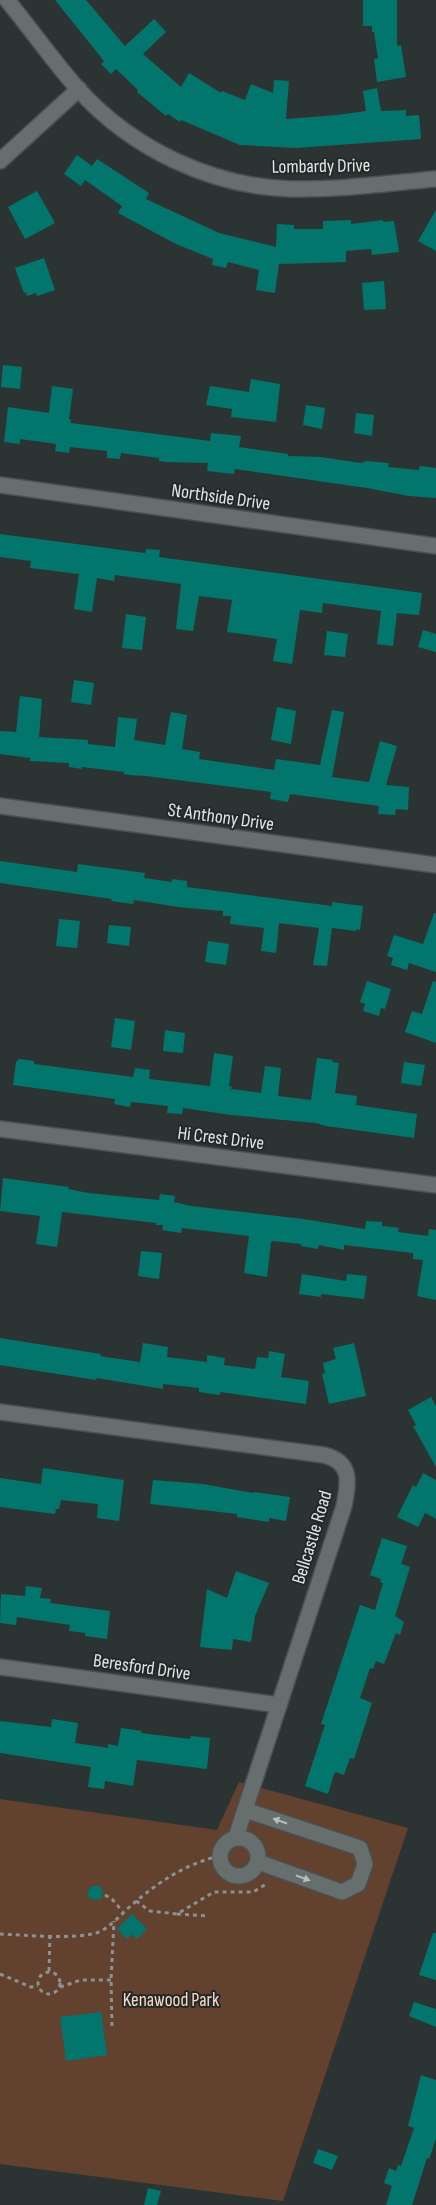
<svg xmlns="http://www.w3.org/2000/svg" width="436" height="2205" font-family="'Sofia Sans Condensed',sans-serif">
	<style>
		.green { fill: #62412e }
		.building { fill: #02766c }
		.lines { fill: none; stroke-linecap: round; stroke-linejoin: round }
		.minor-casing { stroke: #4a5150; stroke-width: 18 }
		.path { stroke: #8c9291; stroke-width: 3; stroke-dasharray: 4 4; stroke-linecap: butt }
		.minor { stroke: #666f6e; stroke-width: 15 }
		.oneway { fill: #b7bdbc }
		.labels { text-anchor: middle; stroke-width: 4; stroke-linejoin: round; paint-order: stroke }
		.street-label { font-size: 19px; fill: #e2e7e6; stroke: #222a29 }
		.park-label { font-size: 19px; fill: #fcd9c6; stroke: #222a29 }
	</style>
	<rect width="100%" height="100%" fill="#2c3433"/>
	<path class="green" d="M239 1782 408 1828 283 2201 0 2164V1799L217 1830Z"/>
	<g class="building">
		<path d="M55 0H86L125 46 154 19 166 32 143 54 181 87 189 73 221 93 222 91 245 100 251 84 273 93 274 80 289 81 286 119 338 115 366 111 363 91 377 88 381 111 406 110V116L419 115 421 139 295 148 240 145 181 120 180 122 168 114 166 116 137 92 138 90 116 69 111 74 101 64 104 61Z"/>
		<path d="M363 0H397V46L401 45 406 77 377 82 374 59 378 58 374 32H372V26H363Z"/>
		<path d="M77 155 92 166 97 159 149 193 146 199 219 233 276 247 277 224 294 225V229H323V221L351 220V224L383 220V222L394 221 399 252 372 255 371 249 346 251V262L279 264 275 293 256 290 259 270 228 262 226 268 212 265 213 259 176 244 118 213 122 206 85 180 81 186 64 174Z"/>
		<path d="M37 191 55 223 25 239 8 207Z"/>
		<path d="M436 210V251L418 241Z"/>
		<path d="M44 258 55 290 37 296 36 293 27 296 26 292 24 293 15 268Z"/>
		<path d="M384 281 386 309 364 310 362 283Z"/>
		<path d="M3 365 22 367 20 389 1 387Z"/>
		<path d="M251 379 280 384 276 422 231 417 232 409 206 405 210 386 249 392Z"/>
		<path d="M52 386 73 389 69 419 71 420V423L210 441 211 433 241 436 239 447 288 454V456L320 457 361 463 366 461 389 463 388 467 419 470V467L422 466 436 468V498L409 496 367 488 235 469 234 474 207 471 208 463 166 462 159 461V458L121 453 120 459 107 458V451L70 447 69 453 55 451 56 444 20 439V444L4 442 8 407 49 413Z"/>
		<path d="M306 405 325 408 322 429 303 425Z"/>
		<path d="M356 413 374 415 372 436 354 433Z"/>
		<path d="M0 534 145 553 146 549 160 550 159 557 422 593 419 615 397 613 393 646 377 644 381 611 323 603 322 613 300 610 292 664 273 661 277 639 227 632 232 600 199 596 193 631 176 629 181 584 115 575 114 581 97 578 92 612 74 609 79 574 30 568 31 561 0 557Z"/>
		<path d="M126 614 146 617 142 650 122 648Z"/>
		<path d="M423 630 436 634V652L418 647Z"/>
		<path d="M327 631 348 634 345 657 324 655Z"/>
		<path d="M74 680 94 683 91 705 71 702Z"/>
		<path d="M20 696 42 699 39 737 88 740V744L115 747 118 717 137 719 134 740 165 745 171 712 187 715 182 749 200 752 199 759 274 770 276 759 320 765 332 710 344 712 332 777 369 782 380 741 397 746 386 785 409 787 408 810 396 809 395 815 378 814 379 806 290 794 288 802 270 799 271 792 146 776 129 775 124 774V772L82 767V769L69 767V763L30 761V758L0 754V731L16 732Z"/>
		<path d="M277 707 296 711 291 744 271 740Z"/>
		<path d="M0 861 77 872 78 864 145 873 144 878 172 882V879L187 881V887L332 906V902L363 906 360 930 357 929 356 931 332 928 327 966 313 965 319 928 279 923 276 953 261 951 264 928 230 924 231 916H223V911L178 907 134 900 133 904 111 901 112 899 0 883Z"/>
		<path d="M434 913H436V972L409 963 407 970 391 965 393 958 387 956 394 935 423 944Z"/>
		<path d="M59 919 80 921 77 948 56 946Z"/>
		<path d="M109 925 131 927 129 946 107 943Z"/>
		<path d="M208 941 229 944 226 965 205 962Z"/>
		<path d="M367 981 391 989 385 1009 381 1008 379 1016 363 1011 365 1004 360 1002Z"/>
		<path d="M433 981 436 982V1043L405 1032 412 1011 422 1014Z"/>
		<path d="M115 1018 135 1021 131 1050 111 1047Z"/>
		<path d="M165 1030 185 1033 183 1053 163 1051Z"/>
		<path d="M214 1053 233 1056 229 1086 232 1087 231 1089 261 1093 265 1066 281 1068 278 1096 311 1100 317 1058 333 1060 332 1062 339 1063 335 1093 357 1096 356 1105 417 1114 414 1138 326 1126 316 1123 231 1115 183 1108 182 1114 167 1113 168 1106 131 1102 130 1107 114 1104 115 1099 13 1085 16 1062 19 1059 34 1061V1064L133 1077 135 1068 150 1070 149 1079 210 1086Z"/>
		<path d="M404 1062 425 1065 421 1086 401 1083Z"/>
		<path d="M3 1178 69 1187 68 1189 88 1193 159 1200 160 1194 175 1196 174 1202 191 1206 303 1219 365 1229 366 1221 382 1222V1226L399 1228 398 1232 428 1236 429 1229 436 1230V1300L417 1296 423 1260 413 1259V1253L344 1245V1250L319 1245 318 1249 301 1246V1244L273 1241 271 1242 267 1277 244 1273 249 1236 182 1228 181 1233 162 1230 163 1225H156V1223L62 1212 57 1247 36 1244 40 1216 0 1211Z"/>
		<path d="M141 1251 162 1253 159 1279 138 1276Z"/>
		<path d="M302 1274 346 1281 347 1274 367 1276 364 1299 321 1294V1297L299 1294Z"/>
		<path d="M0 1338 101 1354 100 1356 140 1362 143 1343 168 1347 167 1357 207 1362V1355L225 1358 224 1365 255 1369 257 1357 268 1358 269 1351 285 1354 281 1377 309 1381 306 1404 220 1392V1395L199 1392V1388L163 1384V1389L97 1378 96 1380 0 1365Z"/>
		<path d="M354 1343 366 1396 329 1404 322 1374 325 1373 323 1363 336 1359 333 1348Z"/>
		<path d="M431 1397 436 1406V1467L413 1426 416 1425 408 1410Z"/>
		<path d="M43 1468 124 1480 119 1521 97 1518 98 1504 61 1500 59 1509H56L55 1514 0 1507V1478L41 1484Z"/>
		<path d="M423 1473 436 1480V1519L425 1513 418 1527 397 1517 413 1485 416 1487Z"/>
		<path d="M153 1480 203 1484 253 1493 254 1492 290 1497 286 1521 269 1518V1522L237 1517V1514L150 1504Z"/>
		<path d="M382 1538 407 1546 401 1564 410 1567 395 1616 404 1622 400 1635 396 1633 384 1664 376 1661 373 1669 370 1668 360 1698 372 1703 354 1759 350 1758 344 1775 336 1772 334 1774 328 1794 305 1786 325 1725 321 1724 360 1605 375 1610 383 1583 380 1582 381 1579 370 1575Z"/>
		<path d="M236 1571 269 1583 255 1616 251 1642 233 1639 232 1650 200 1647 207 1589 227 1598Z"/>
		<path d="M26 1586 42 1588 40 1598 51 1599 50 1603 110 1611 107 1639 85 1636V1633L69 1631 70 1625 17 1617 16 1625 0 1623 1 1594 25 1596Z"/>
		<path d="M52 1719 78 1723 75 1743 108 1748V1744L118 1746 121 1728 142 1731 141 1733 190 1739 191 1736 210 1738 207 1769 137 1760 133 1786 105 1781 104 1789 88 1787 91 1767 0 1753V1721L51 1727Z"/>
		<path d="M98 1885 103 1891 101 1899 93 1900 87 1895 90 1887Z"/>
		<path d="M132 1914 147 1929 137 1939 132 1934 127 1939 117 1929Z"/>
		<path d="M433 1933H436V1980L419 1975Z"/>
		<path d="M414 2002 436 2009V2027L409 2016Z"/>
		<path d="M101 2012 107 2055 66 2061 60 2017Z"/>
		<path d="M421 2075 436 2080V2139L429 2159 427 2158 412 2205H386L392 2186 384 2183 389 2168 396 2171 398 2165 401 2166 414 2128 408 2126Z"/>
		<path d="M318 2149 338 2156 332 2170 313 2163Z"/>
		<path d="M148 2188 161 2191 157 2205H144Z"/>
	</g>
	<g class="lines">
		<g class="minor-casing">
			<g id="minor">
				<path d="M7 0C31 29 53 61 78 89 132 149 212 187 292 189 340 190 389 183 436 179"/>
				<path d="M0 161 79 89"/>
				<path d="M0 485 436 546"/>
				<path d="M0 806 436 865"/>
				<path d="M0 1129 436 1185"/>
				<path d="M0 1412 324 1455C352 1462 349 1482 344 1506L236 1837"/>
				<path d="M0 1667 279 1705"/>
				<path d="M245 1810 360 1848 365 1864 358 1884 342 1892 258 1862"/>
				<circle cx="239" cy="1857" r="19"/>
			</g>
		</g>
		<g class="path">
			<path d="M105 1895 112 1899 123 1912"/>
			<path d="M136 1901 150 1911 177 1914 214 1892H253L268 1883"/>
			<path d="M177 1914 209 1916"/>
			<path d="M0 1934C24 1935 79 1940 99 1932 111 1927 123 1912 134 1903 160 1881 186 1864 219 1856"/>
			<path d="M49 1971 50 1935"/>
			<circle cx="49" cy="1983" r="11"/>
			<path d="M0 1974 31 1987 38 1986"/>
			<path d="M60 1987 81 1980H111"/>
			<path d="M112 2026 111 1980 114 1921"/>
		</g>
		<use href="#minor" class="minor"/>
	</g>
	<defs><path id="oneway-solid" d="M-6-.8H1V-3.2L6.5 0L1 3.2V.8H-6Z" transform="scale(1.25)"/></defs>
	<g class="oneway">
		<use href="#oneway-solid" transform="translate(280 1821) rotate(-161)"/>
		<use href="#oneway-solid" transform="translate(303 1878) rotate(19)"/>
	</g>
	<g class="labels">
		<g class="street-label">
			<text transform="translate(321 165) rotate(-1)" y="7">Lombardy Drive</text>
			<text transform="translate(221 496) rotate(8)" y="7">Northside Drive</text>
			<text transform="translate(221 816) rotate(8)" y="7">St Anthony Drive</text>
			<text transform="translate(221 1137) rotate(7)" y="7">Hi Crest Drive</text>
			<text transform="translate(311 1537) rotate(-73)" y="7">Bellcastle Road</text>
			<text transform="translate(142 1666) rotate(8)" y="7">Beresford Drive</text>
		</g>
		<g class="park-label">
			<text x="171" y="2006">Kenawood Park</text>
		</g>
	</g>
</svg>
